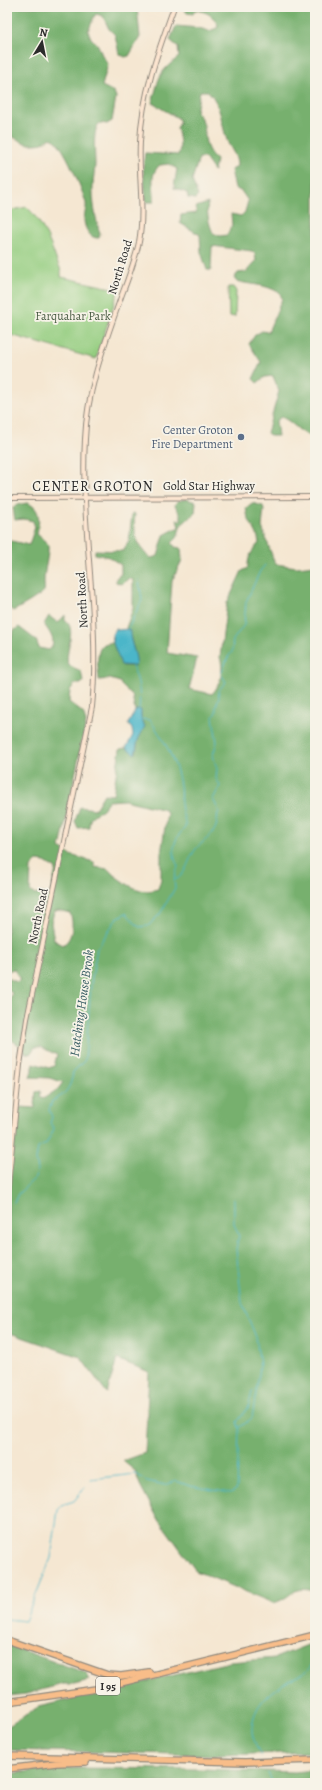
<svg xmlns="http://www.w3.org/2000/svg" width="322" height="1790" font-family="Alegreya,serif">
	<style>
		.green { fill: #94cd80; stroke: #607c56 }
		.forest { fill: #77b06e; stroke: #516e4c; fill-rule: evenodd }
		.water { fill: #4bb6c9; stroke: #3b707a }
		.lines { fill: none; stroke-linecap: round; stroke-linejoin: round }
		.stream { stroke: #4bb6c9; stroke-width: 1 }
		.secondary-casing { stroke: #90897e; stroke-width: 6 }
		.highway-casing { stroke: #90897e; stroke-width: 8 }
		.secondary { stroke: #fce5d0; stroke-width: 4 }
		.highway { stroke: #f8bd89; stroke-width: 5.5 }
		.service-dot { fill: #5c6f8a; stroke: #f7f3e8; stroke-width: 1.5 }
		.labels { text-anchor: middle; stroke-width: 3.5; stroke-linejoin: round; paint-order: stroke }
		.shield { fill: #f7f3e8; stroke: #686764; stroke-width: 1 }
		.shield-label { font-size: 11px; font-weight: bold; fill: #2b2b2b }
		.street-label { font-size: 12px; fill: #2b2b2b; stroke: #f7f3e8 }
		.park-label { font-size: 12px; fill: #4a5c44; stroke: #f7f3e8 }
		.service-label { font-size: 12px; fill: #4e5e75; stroke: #f7f3e8; text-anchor: end }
		.water-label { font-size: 13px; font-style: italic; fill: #365c62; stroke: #f7f3e8 }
		.quarter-label { font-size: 14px; letter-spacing: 1px; fill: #2b2b2b; stroke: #f7f3e8 }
	</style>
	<rect width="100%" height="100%" fill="#f7f3e8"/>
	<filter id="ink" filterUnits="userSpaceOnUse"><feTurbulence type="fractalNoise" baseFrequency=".025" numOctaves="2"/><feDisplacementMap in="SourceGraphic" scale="8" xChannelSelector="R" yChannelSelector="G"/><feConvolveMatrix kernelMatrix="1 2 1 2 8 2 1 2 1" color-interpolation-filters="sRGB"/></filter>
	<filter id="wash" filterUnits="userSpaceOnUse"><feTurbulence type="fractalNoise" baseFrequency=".012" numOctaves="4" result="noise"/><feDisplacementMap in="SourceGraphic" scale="16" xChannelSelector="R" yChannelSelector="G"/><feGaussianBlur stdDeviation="0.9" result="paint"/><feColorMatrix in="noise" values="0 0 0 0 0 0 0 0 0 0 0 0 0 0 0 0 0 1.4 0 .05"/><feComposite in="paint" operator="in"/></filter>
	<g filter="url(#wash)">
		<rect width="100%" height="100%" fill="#f5e7d2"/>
		<g class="green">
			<path d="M27 207C42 222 49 239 56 259 59 266 62 270 61 277L116 289 118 292 96 359 7 334V211Z"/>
			<path d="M228 287H233L236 291 235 317 229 316Z"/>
		</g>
		<g class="forest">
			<path d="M7 7H137L140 37 129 56 125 57 119 54 115 35 109 29 103 16 96 14C93 17 91 26 88 31L91 38 98 45 102 55 108 64 102 86 114 92 116 97 112 121 107 124 100 123C92 128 95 154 95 164 95 171 93 178 93 185 92 199 96 221 100 234L99 238C89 239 84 227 84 219 84 213 87 209 86 203 83 192 63 142 53 139 48 137 47 142 42 143 39 144 32 144 27 144L11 136H7Z"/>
			<path d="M183 7H315V430L313 436C300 435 293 421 281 417L276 421 278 436H270L267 433 279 391 273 376 265 377 257 383 253 379 261 362 249 344 255 335 262 331 268 332 282 299 280 293C263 283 254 286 236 281L234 278 238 273 246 272 256 261 255 254 252 251 212 246 211 270H207L201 252 200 235 180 223 181 215 196 213V207L208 203C206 212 209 224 213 233L220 236 227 235 232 225 231 214 241 216 245 212 248 201 242 192 235 188 231 170 237 166C237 156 232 151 228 143 221 125 222 105 208 91H200L196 112C209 125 202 135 208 149 210 153 213 157 216 160L214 171 205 158H199L192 180 198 196 195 199 188 198 187 193 174 188 177 169 169 164 160 165C148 175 155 188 154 202H146L143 167 145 153 178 155C182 146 179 137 177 128L180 123 178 118 152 103C160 78 156 74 179 57L178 47 170 40 176 26 199 28 209 31 217 28 218 25C212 14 207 12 195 10L193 14 187 13Z"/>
			<path d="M186 499 196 502 195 513 181 525 177 538 172 543 175 547 181 548 182 560 172 581 167 653 197 658 189 689 212 694C221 685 224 668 220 657L227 603 242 571 248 568C247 558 252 551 259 543 257 527 248 526 246 508L252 503 263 506 264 509 262 527 275 564 297 567 315 565V1591C289 1585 294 1598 273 1603L196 1571 157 1517 140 1485 135 1471 123 1461 145 1453 149 1372 117 1359 107 1393 80 1357 7 1332 8 1162 7 1129 11 1130 20 1107 35 1108 36 1092 41 1091 40 1097 43 1099 58 1089 63 1082 49 1078 30 1077 34 1063 49 1068 54 1066 57 1055 41 1047H35L30 1054 26 1053C20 1040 7 1045 7 1028L10 1029C11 1026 11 1014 12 1009L8 1005 12 993 7 989V978L17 982 20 980 14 969 7 971V654L9 651 13 631 19 627 36 640 39 648 49 650C58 642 49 632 44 624L49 616 58 623 65 615V621C78 628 64 652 68 665L81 671 83 681 81 684H75L70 690 69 702 83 713 86 722 60 848 70 855 94 862 95 867 108 869C116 878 132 889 145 891 149 891 154 890 158 889L161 879V854L167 813 165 810 125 800 108 801 102 811C93 813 89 818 89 827L78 828 75 821 80 807 95 809 104 794 113 795 120 749 126 748 136 753 138 740 144 724 141 720V712L137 709 135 711 132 695 121 685 120 682 110 679 99 680C98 667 93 640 113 643L123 666H135C138 661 129 630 126 628L133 608V580L129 578 122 584 116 582V578L121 574V565L109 557 95 554V550L123 551 129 541 132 513 135 514C133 530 136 548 151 558L158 556 164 535 179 527 177 520H181V516L175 505 177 501ZM37 861 45 862 56 869 50 896 42 893 35 895 30 891 31 867ZM58 910 70 913C74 923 73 939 63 945L54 940 51 923 54 912Z"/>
			<path d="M27 503C42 508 39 523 37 534L48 544C49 557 44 569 44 582 44 584 45 589 44 591 43 594 18 609 13 611L7 606V540L29 545 35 527 33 521 24 519 15 520 13 508 16 505Z"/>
			<path d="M315 1642V1752L219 1755 7 1750V1727L38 1707 230 1662 275 1658Z"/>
			<path d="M7 1645 86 1673 90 1680 74 1684H63L26 1694 7 1696Z"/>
			<path d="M55 1768 201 1769 294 1772 315 1770V1783H7V1774Z"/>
		</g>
		<g class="water">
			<path d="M116 627 117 630 128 629 130 631C129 642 140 660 135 666L121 665C118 654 107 638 116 627Z"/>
			<path d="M138 709 141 710V720L145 726 138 740 135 754 126 748 133 735 132 729 128 724 135 711Z"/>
		</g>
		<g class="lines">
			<g class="stream">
				<path d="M128 629 142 600 139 580"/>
				<path d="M132 666C139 679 141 695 139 709"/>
				<path d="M175 880C185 876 187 864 192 855 197 844 209 840 215 829 218 824 216 817 219 811L213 799 220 786 216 778 217 769 213 755 217 742 213 717 216 712V706L219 697 218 691 226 682 221 674 228 657 232 652 233 640 244 625 246 602 260 571 265 565"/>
				<path d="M14 1203 18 1194 35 1178 38 1170 36 1160 38 1148 46 1144 54 1129 50 1123 52 1117 49 1110 52 1101C66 1095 71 1087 73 1072L85 1060 91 984 97 948 117 918 126 913 139 927 148 926 160 914 175 888 174 880 178 866C170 852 174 838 185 828 186 820 183 817 182 810 180 802 181 793 180 785 177 762 163 738 150 720L140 719"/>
				<path d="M239 1428 237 1422 248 1408 252 1391 256 1389"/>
				<path d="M91 1479 135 1474 147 1481 165 1485 176 1481 190 1486 231 1493 237 1489 239 1428 252 1418 260 1367 259 1358 256 1337 242 1303 236 1249 239 1236 234 1224V1199"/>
				<path d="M7 1619 25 1621 51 1558 58 1510 61 1505 74 1501 85 1487"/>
				<path d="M261 1756C258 1749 253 1740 252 1732 251 1709 267 1692 287 1682 299 1676 310 1672 315 1659"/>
				<path d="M268 1773 273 1783"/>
			</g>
		</g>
	</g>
	<g filter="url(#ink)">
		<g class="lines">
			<g class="secondary-casing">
				<g id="secondary">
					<path d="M7 498 315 497"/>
					<path d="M7 1197 20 1065 27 1019 92 707C101 618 80 528 85 439 87 389 105 343 121 297 128 279 135 261 139 242 145 209 138 176 140 142 142 95 158 51 174 7"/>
				</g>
			</g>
			<g class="highway-casing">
				<g id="highway">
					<path d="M7 1640 108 1675 121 1676 149 1672"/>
					<path d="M7 1702 96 1689 315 1635"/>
					<path d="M7 1756 245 1762 315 1760"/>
					<path d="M7 1769 56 1763 86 1762"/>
				</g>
			</g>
			<use href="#secondary" class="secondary"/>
			<use href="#highway" class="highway"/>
		</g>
	</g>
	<circle class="service-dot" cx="241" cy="437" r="4"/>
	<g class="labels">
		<rect class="shield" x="96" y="1677" width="24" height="18" rx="3"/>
		<g class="shield-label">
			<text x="108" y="1690">I 95</text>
		</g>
		<g class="street-label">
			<text transform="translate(120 267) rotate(-73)" y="4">North Road</text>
			<text x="209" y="490">Gold Star Highway</text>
			<text transform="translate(82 600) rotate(-93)" y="4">North Road</text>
			<text transform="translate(38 916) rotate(-78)" y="4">North Road</text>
		</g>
		<g class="park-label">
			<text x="73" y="320">Farquahar Park</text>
		</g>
		<g class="service-label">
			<text x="233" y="434">Center Groton<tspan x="233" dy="14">Fire Department</tspan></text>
		</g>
		<g class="water-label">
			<text transform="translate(81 1003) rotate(-82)" y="5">Hatching House Brook</text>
		</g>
		<g class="quarter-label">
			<text x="93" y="491">CENTER GROTON</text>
		</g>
	</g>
	<rect width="322" height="1790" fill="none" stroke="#f7f3e8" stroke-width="24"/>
	<g transform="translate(42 42) rotate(10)" stroke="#f7f3e8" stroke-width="3" paint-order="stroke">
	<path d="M0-3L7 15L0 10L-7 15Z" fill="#2b2b2b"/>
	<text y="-6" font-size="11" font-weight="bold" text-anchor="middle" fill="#2b2b2b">N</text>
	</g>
</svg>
